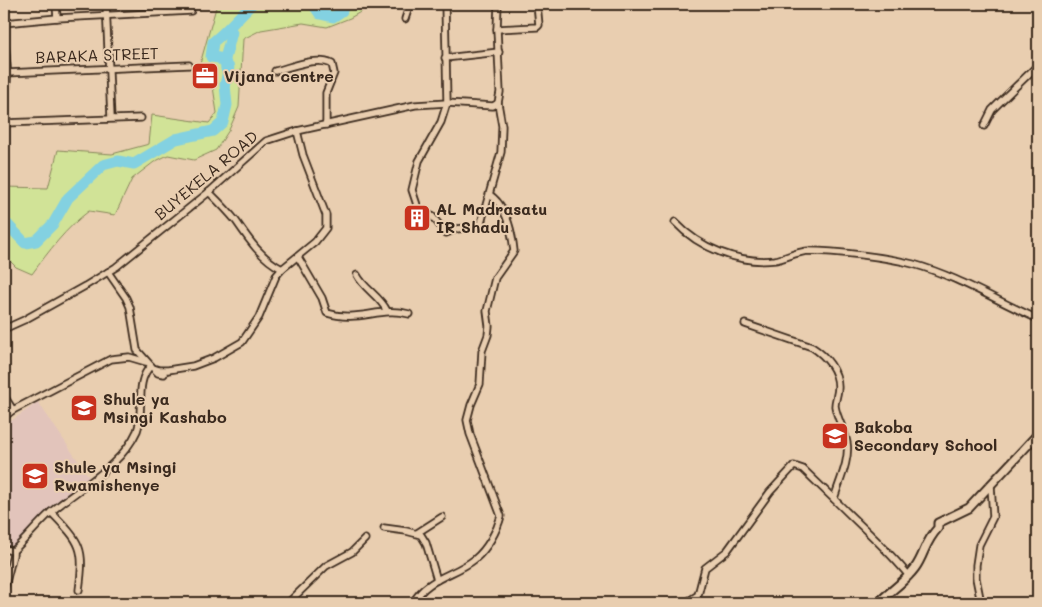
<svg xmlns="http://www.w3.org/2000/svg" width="1042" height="607" font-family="Mali,sans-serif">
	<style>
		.built { fill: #e2c4bb }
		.green { fill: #d1e397; stroke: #86865a }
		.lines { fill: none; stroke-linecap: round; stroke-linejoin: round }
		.river { stroke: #83d1e1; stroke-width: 11 }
		.minor-casing { stroke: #3b2a1e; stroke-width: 9 }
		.tertiary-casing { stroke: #3b2a1e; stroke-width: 11 }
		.primary-casing { stroke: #3b2a1e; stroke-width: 12 }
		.minor { stroke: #e9ceb0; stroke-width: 5.5 }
		.tertiary { stroke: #e9ceb0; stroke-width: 7 }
		.primary { stroke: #e9ceb0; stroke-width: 9 }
		.labels { text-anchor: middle; stroke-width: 4; stroke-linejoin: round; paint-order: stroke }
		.street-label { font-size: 16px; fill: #3b2a1e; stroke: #e9ceb0 }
		.poi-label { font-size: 16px; font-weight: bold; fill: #3b2a1e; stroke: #e9ceb0; text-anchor: start }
	</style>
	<rect width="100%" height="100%" fill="#e9ceb0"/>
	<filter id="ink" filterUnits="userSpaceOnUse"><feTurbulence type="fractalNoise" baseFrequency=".02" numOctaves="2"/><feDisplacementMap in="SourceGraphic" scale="10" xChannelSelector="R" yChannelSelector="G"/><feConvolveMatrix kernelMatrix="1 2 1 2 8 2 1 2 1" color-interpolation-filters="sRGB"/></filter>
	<g filter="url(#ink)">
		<path class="built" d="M38 402 89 477 42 516 12 548 4 546V426Z"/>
		<path class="green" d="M217 4H369V7L350 18 327 27 303 23 261 30 243 39 239 107 229 130 216 150 194 160 168 155 154 162 132 179 115 215 89 211C66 228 49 251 32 274L16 267 4 255V187L48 188 58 150 112 154 149 144 152 115 209 123 217 113 210 67 200 64Z"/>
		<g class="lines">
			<g class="river">
				<path d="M313 4 320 14 333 17 342 11 343 4"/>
				<path d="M226 69 225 59 232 32"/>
				<path d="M4 223 8 225 25 243 36 241 53 224 68 198 103 165 118 161 134 164 176 139 213 131 223 122 227 105 225 85 229 67 219 58 211 57 213 42C227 31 239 16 252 4"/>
			</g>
			<g class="minor-casing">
				<g id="minor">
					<path d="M56 4 57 18"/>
					<path d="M106 4 111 118"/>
					<path d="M445 4 447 103 441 122 419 161 412 190 419 211 432 216 446 233 456 229 477 227 481 223 501 152 502 126 498 103"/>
					<path d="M405 19 410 4"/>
					<path d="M4 23 57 18 191 11"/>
					<path d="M497 29 537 27 539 25 537 4"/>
					<path d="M445 58 499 52"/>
					<path d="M275 71C292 67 316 56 332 64L334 73 326 93V125"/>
					<path d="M6 73 189 65"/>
					<path d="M4 123 141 118"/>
					<path d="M984 126 992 110 1000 102 1038 65"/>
					<path d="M209 192C218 201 228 211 236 221 249 240 261 258 282 269"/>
					<path d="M675 222C699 248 739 264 775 260 786 258 796 252 808 251 836 251 886 257 913 264 957 276 997 301 1038 319"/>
					<path d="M298 257 322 298 327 313C359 323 380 306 409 314"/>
					<path d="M108 272 126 298 130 307 137 350 153 368 159 370H168L193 366 214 358 242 342 259 317 276 276 282 269 315 242 326 228V215L303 155 297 131"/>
					<path d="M357 275C364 289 380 296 387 311"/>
					<path d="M745 324 812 347C826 356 838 370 838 387 838 394 835 400 835 406 837 419 845 430 847 443 850 460 839 482 834 499 859 525 886 547 909 576"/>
					<path d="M4 329 24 320 85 286 116 267 209 192 266 141 297 131 415 105 447 103 493 106 498 103 500 92 497 29 498 4"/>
					<path d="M154 369 158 373 164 374"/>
					<path d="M4 396 13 410"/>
					<path d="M4 417 13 410 111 359 129 357 146 362"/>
					<path d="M51 512C81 543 85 547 79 590"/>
					<path d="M384 528 406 531 421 535 426 543 437 580"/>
					<path d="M417 533 442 517"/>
					<path d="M4 549 13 551V555L4 590"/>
					<path d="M13 551C26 539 37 525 50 513 78 488 121 467 137 431 145 411 134 381 151 366"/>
					<path d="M288 603 326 566 352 552 365 539"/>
					<path d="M413 603C427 577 454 576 475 559 487 549 497 531 501 516L470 434 467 420 471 405 480 384 482 351 488 335 489 326 487 311 495 278 514 251C512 232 506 206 490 195"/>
					<path d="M657 603 687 602 698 595 705 568 727 551 770 492 794 466 803 469 834 499"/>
					<path d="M981 603 976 578V565L979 545 993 517 991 485"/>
				</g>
			</g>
			<g class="tertiary-casing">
				<path id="tertiary" d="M878 603C890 591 905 582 915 568 925 554 924 543 938 528V523L969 508 1038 434"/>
			</g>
			<g class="primary-casing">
				<path id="primary" d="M4 49 6 73 4 107"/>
			</g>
			<use href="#minor" class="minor"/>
			<use href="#tertiary" class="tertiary"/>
			<use href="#primary" class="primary"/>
		</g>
	</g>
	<defs>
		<g id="office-square" transform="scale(1.4375)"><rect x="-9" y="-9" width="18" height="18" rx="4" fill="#c8321e" stroke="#e9ceb0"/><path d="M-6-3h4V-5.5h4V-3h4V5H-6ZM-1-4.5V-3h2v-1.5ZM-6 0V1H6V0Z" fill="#fff"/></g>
		<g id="building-square" transform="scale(1.4375)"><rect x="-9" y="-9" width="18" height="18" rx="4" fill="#c8321e" stroke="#e9ceb0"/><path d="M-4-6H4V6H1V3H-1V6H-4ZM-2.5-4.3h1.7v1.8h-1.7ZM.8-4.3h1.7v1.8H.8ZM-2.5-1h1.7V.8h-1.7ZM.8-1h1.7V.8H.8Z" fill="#fff"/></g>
		<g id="school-square" transform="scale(1.4375)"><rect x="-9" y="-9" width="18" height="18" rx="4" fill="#c8321e" stroke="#e9ceb0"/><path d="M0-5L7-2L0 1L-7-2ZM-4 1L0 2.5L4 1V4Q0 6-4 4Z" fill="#fff"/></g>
	</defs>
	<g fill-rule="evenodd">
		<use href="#office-square" x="205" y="76"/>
		<use href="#building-square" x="417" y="218"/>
		<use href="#school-square" x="84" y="408"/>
		<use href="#school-square" x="835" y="436"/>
		<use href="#school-square" x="35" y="476"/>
	</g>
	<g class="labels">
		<g class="street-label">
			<text transform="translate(97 55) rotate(-2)" y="6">BARAKA STREET</text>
			<text transform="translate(206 175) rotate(-40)" y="6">BUYEKELA ROAD</text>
		</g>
		<g class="poi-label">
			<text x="224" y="82">Vijana centre</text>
			<text x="436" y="215">AL Madrasatu<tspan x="436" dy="18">IR Shadu</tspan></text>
			<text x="103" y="405">Shule ya<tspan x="103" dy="18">Msingi Kashabo</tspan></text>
			<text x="854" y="433">Bakoba<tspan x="854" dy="18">Secondary School</tspan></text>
			<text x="54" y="473">Shule ya Msingi<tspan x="54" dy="18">Rwamishenye</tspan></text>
		</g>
	</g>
	<rect width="1042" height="607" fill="none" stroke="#e9ceb0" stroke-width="20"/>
	<rect x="10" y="10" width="1022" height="587" fill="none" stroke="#3b2a1e" stroke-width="2" filter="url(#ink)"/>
</svg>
